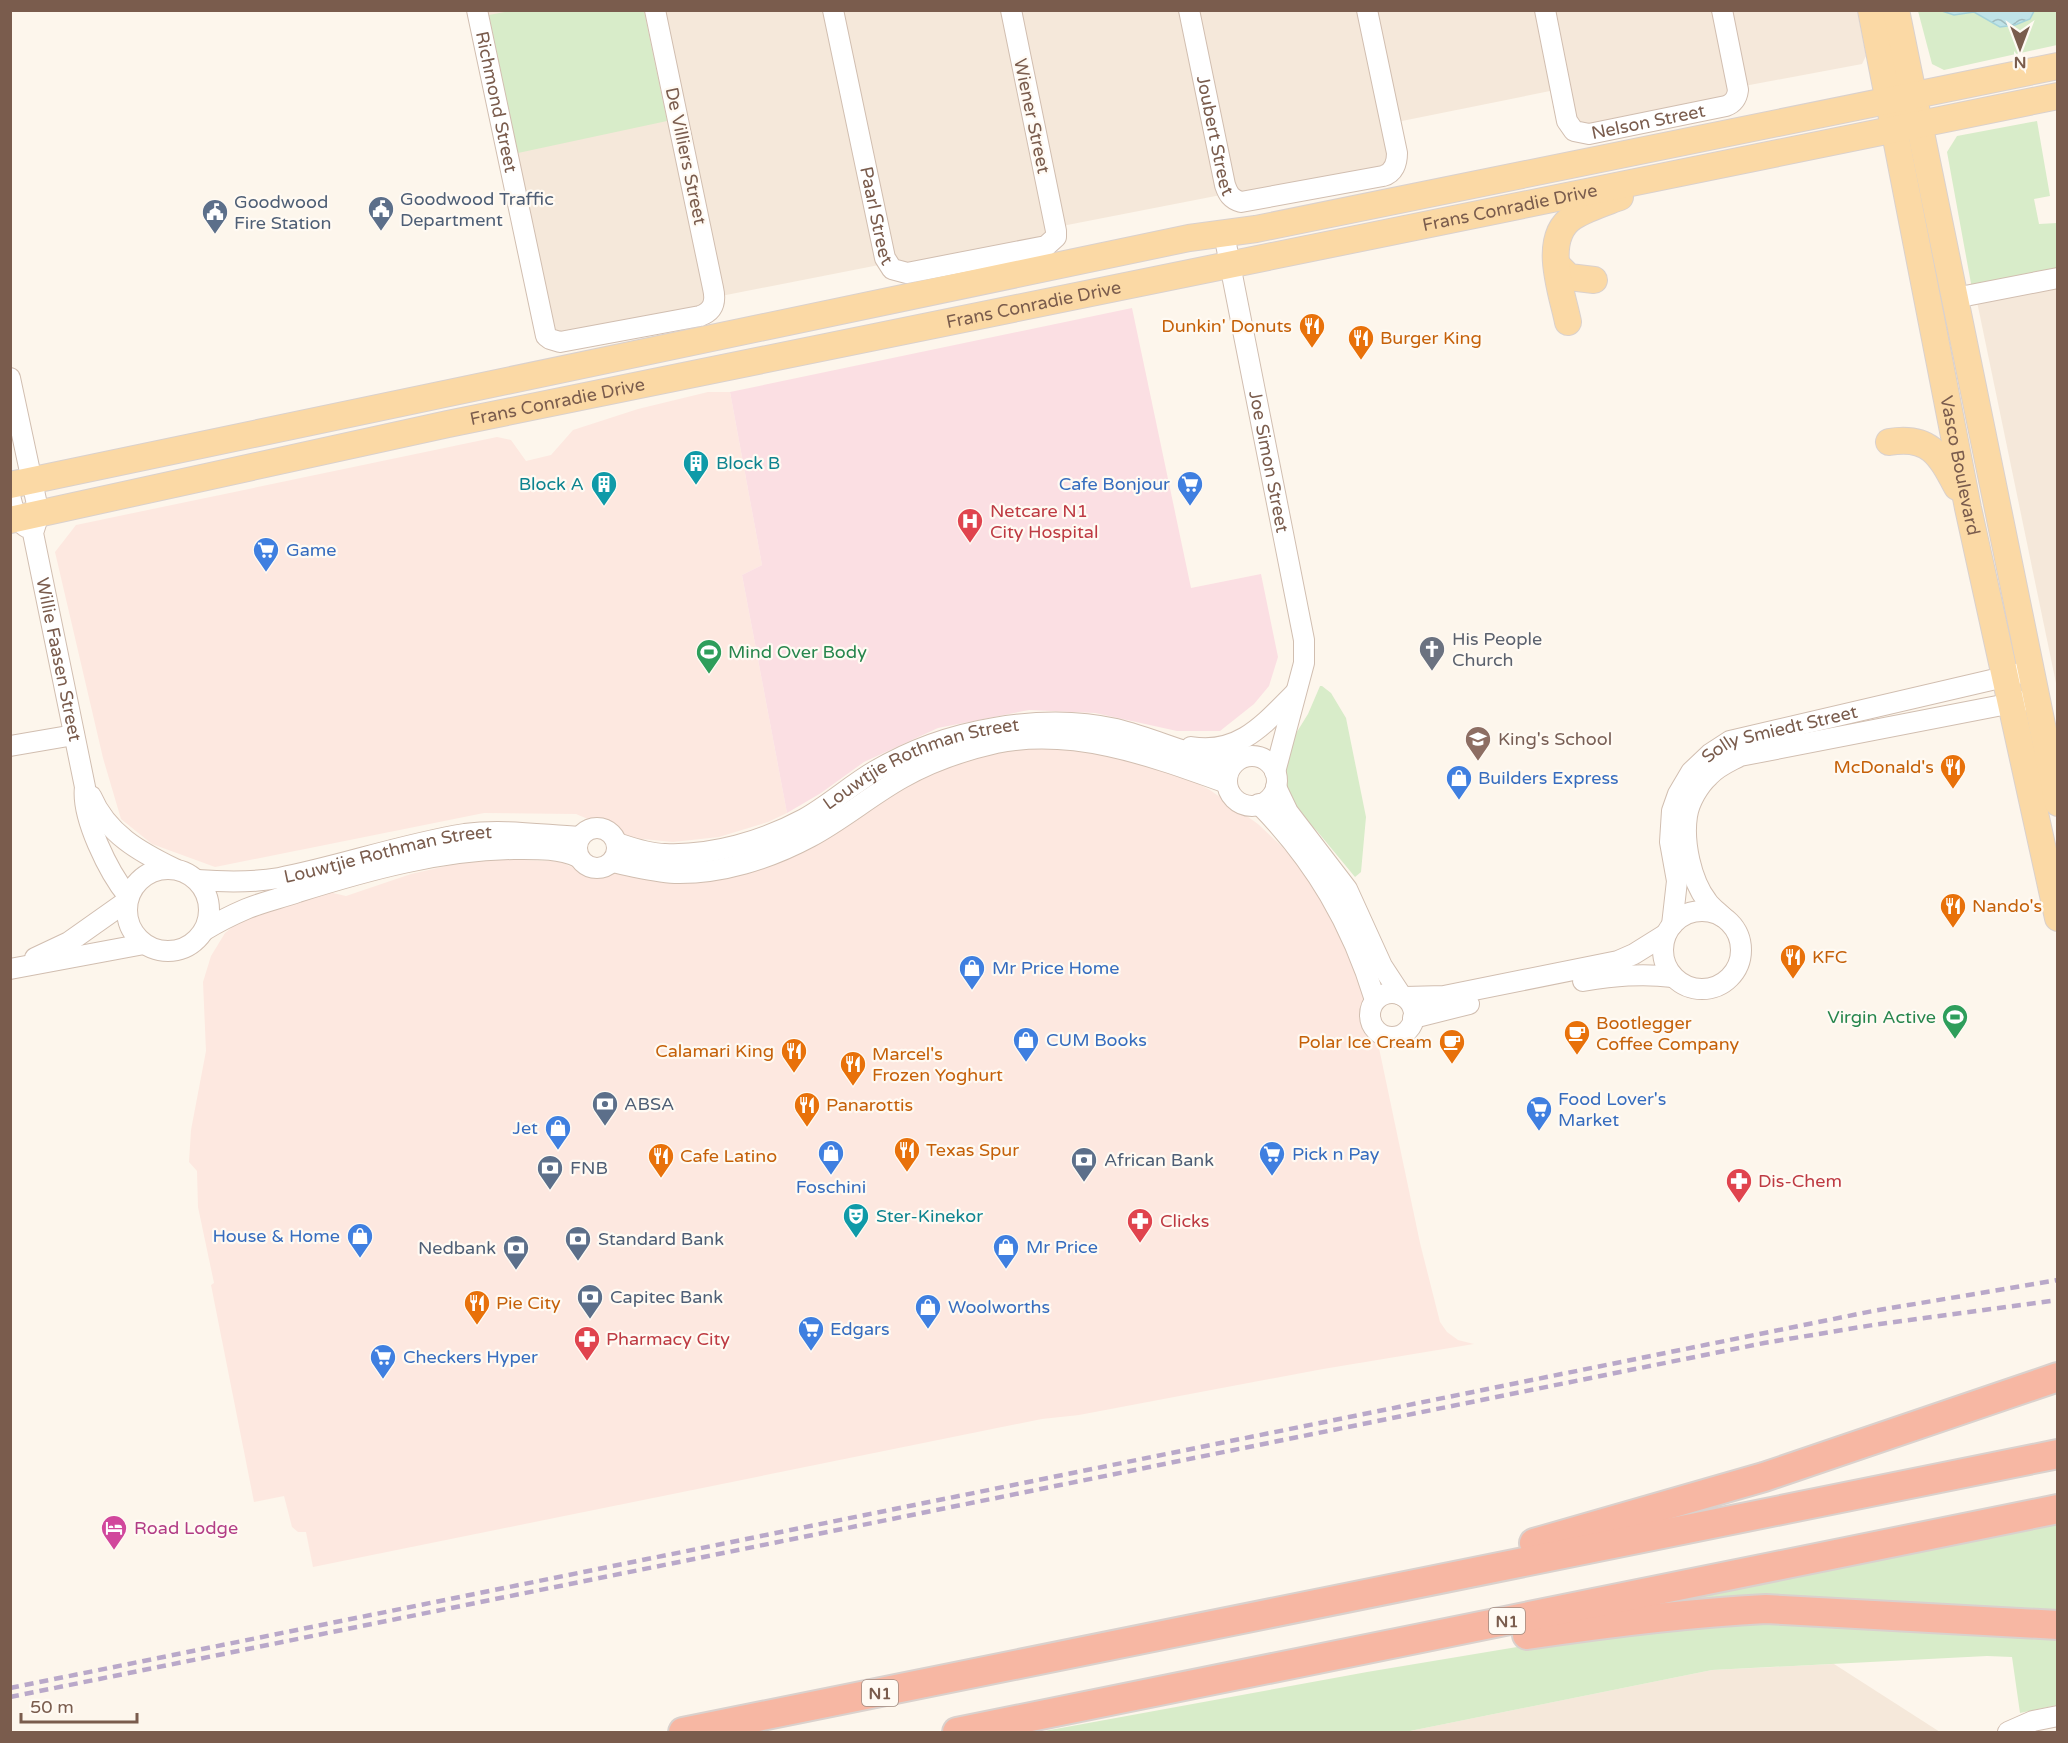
<svg xmlns="http://www.w3.org/2000/svg" width="2068" height="1743" font-family="'Varela Round',sans-serif">
	<style>
		.residential { fill: #f5e8da }
		.commercial { fill: #fde8e0 }
		.medical { fill: #fbdfe3 }
		.grass { fill: #d8ecc9 }
		.water { fill: url(#water-waves); stroke: #a5d3da; stroke-width: 1.5 }
		.lines { fill: none; stroke-linecap: round; stroke-linejoin: round }
		.minor-casing { stroke: #d1beb0; stroke-width: 22 }
		.major-casing { stroke: #dad1cd; stroke-width: 28 }
		.highway-casing { stroke: #dad1cd; stroke-width: 32 }
		.minor { stroke: #fff; stroke-width: 20 }
		.major { stroke: #fbd9a5; stroke-width: 26 }
		.highway { stroke: #f7b7a3; stroke-width: 28 }
		.rail { stroke: #b9a8c9; stroke-width: 4.5; stroke-dasharray: 9 6; stroke-linecap: butt }
		.labels { text-anchor: middle; stroke-width: 4.5; stroke-linejoin: round; paint-order: stroke }
		.shield { fill: #fffaf3; stroke: #a28b7f; stroke-width: 1.5 }
		.shield-label { font-size: 16px; font-weight: bold; fill: #7a5c4d }
		.street-label { font-size: 18px; fill: #7a5c4d; stroke: #fffaf3 }
		.service-label { font-size: 18px; fill: #4e5e75; stroke: #fffaf3; text-anchor: start }
		.food-label { font-size: 18px; fill: #c56008; stroke: #fffaf3; text-anchor: start }
		.culture-label { font-size: 18px; fill: #0d838f; stroke: #fffaf3; text-anchor: start }
		.shop-label { font-size: 18px; fill: #366cbe; stroke: #fffaf3; text-anchor: start }
		.health-label { font-size: 18px; fill: #be3a42; stroke: #fffaf3; text-anchor: start }
		.worship-label { font-size: 18px; fill: #5b616d; stroke: #fffaf3; text-anchor: start }
		.leisure-label { font-size: 18px; fill: #27864d; stroke: #fffaf3; text-anchor: start }
		.education-label { font-size: 18px; fill: #785e54; stroke: #fffaf3; text-anchor: start }
		.hotel-label { font-size: 18px; fill: #b23c85; stroke: #fffaf3; text-anchor: start }
	</style>
	<defs>
		<pattern id="water-waves" width="16" height="10" patternUnits="userSpaceOnUse" patternTransform="scale(1.5)"><rect width="16" height="10" fill="#bfe3e8"/><path d="M0 5q4-4 8 0t8 0" fill="none" stroke="#a0bbbe"/></pattern>
	</defs>
	<rect width="100%" height="100%" fill="#fdf6ec"/>
	<g class="residential">
		<path d="M1857 10 1866 56 1862 64 1739 87 1738 95 1581 135 1560 89 1392 123V173L1226 194 1057 227V237L906 275 884 264 716 297 715 303 554 343 477 11Z"/>
		<path d="M2057 275V688L1975 292Z"/>
		<path d="M1834 1664 1940 1732H1405L1712 1670Z"/>
	</g>
	<g class="commercial">
		<path d="M708 392H730L762 565 742 575 787 813 768 822 719 837 673 842 633 838 576 814 484 813 215 867 152 844 121 819 103 758 55 552 76 525 497 437 511 440 526 461 551 455 573 430 638 409Z"/>
		<path d="M1033 748 1089 750 1175 772 1210 790 1258 824 1296 860 1328 906 1354 963 1374 1040 1379 1048 1420 1243 1440 1322 1447 1332 1458 1340 1474 1344 1323 1369 1079 1415 1042 1419 313 1567 306 1532H298L292 1527 284 1496 254 1502 211 1285 214 1283 198 1207 197 1171 189 1162 191 1130 206 1051 203 982 211 956 225 933 247 915 319 893H333L346 896 411 874 464 862 495 859 552 861 564 863 569 866 644 878 676 879 971 758 1011 750Z"/>
	</g>
	<path class="medical" d="M1132 308 1191 588 1261 574 1278 657 1269 686 1254 704 1220 731H1177L1095 713 1029 710 938 728 864 762 821 793 787 813 742 575 762 565 730 392Z"/>
	<g class="grass">
		<path d="M510 11H644L667 121 518 153 489 15Z"/>
		<path d="M1918 11H2057V45L1944 70 1932 64Z"/>
		<path d="M2037 121 2050 196 2034 199 2039 224 2057 223V275L1972 289 1947 152 1957 136Z"/>
		<path d="M1320 686H1322L1331 693 1346 718 1366 817 1361 872 1355 877 1317 831 1299 814 1285 784 1284 770 1295 735 1308 714Z"/>
		<path d="M2057 1524V1618L1595 1617Z"/>
		<path d="M1738 1619 2057 1633V1705L2020 1713 2012 1657 1987 1656 1712 1670 1405 1732H1039L1367 1672 1601 1633Z"/>
	</g>
	<path class="water" d="M1942 11 2034 10V11L2030 19 2015 25 2000 27 1974 12 1954 15Z"/>
	<g class="lines">
		<g class="minor-casing">
			<g id="minor">
				<path id="s1" d="M477 10 546 336 550 339 560 342 700 316C714 311 716 301 713 288L655 10"/>
				<path id="s2" d="M833 10 885 258 892 269 907 273 1046 246 1056 237V231L1011 10"/>
				<path id="s3" d="M1189 10 1225 185C1228 194 1231 199 1241 202L1383 176C1394 173 1397 163 1397 153L1367 10"/>
				<path id="s4" d="M1545 10 1567 121 1574 131 1589 134 1726 106C1734 103 1737 98 1738 90L1722 10"/>
				<path id="s5" d="M1224 234 1304 640V663L1275 772"/>
				<path d="M1955 298 2058 278"/>
				<path id="s6" d="M10 378 39 514 33 533 85 787C81 817 109 873 128 896"/>
				<path d="M10 496 16 519 26 527"/>
				<path d="M10 746 74 735"/>
				<path d="M1191 747C1239 755 1264 724 1295 693"/>
				<circle cx="1252" cy="781" r="25"/>
				<path d="M1276 787 1288 812 1347 889 1382 966 1401 995"/>
				<path d="M91 796C107 834 140 852 175 869"/>
				<path d="M1259 804C1315 861 1352 924 1375 1000"/>
				<circle cx="597" cy="848" r="20"/>
				<path id="s7" d="M617 843C632 848 649 854 665 854 713 856 763 841 804 819 829 805 851 785 875 771 912 749 952 735 994 728 1034 721 1077 720 1116 729 1156 739 1192 757 1233 764"/>
				<path d="M612 862C632 866 654 872 675 873 721 874 769 859 810 837 842 820 870 796 902 778 930 762 965 750 996 743 1075 727 1154 757 1227 783"/>
				<circle cx="168" cy="910" r="41"/>
				<path id="s8" d="M197 880C224 882 251 883 279 878 341 866 402 844 465 834 503 829 541 835 579 837"/>
				<circle cx="1702" cy="950" r="39"/>
				<path d="M1723 917C1718 912 1711 907 1707 901 1691 880 1683 842 1687 816 1689 802 1699 785 1709 776 1718 766 1729 762 1740 756L2023 701"/>
				<path id="s9" d="M1672 925 1677 881 1670 842 1672 811 1678 794 1691 772 1710 754 1730 741 2030 671"/>
				<path d="M205 930C218 922 232 915 246 909 263 902 281 898 298 892 368 870 441 850 514 849 536 849 558 848 578 857"/>
				<path d="M35 958 69 942 127 901"/>
				<path d="M10 969 144 944"/>
				<path d="M1583 981C1614 976 1641 973 1673 977"/>
				<circle cx="1392" cy="1015" r="22"/>
				<path d="M1405 997 1444 996 1618 961 1634 954 1666 934"/>
				<path d="M1413 1018 1469 1004"/>
				<path d="M2008 1732 2033 1721 2058 1716"/>
			</g>
		</g>
		<g class="major-casing">
			<g id="major">
				<path id="s10" d="M1871 10 1968 508 2058 918"/>
				<path d="M1896 10 2058 803"/>
				<path d="M1557 265 1569 277 1594 280"/>
				<path d="M1568 322C1562 292 1541 238 1573 217 1587 208 1604 203 1620 197"/>
				<path d="M1889 442C1930 435 1940 455 1957 487"/>
				<path d="M10 485 1189 238 1256 229 2058 66"/>
				<path id="s11" d="M10 520 448 424 2058 96"/>
			</g>
		</g>
		<g class="highway-casing">
			<g id="highway">
				<path d="M1534 1543 1764 1477 2058 1377"/>
				<path d="M1527 1635C1607 1623 1686 1613 1766 1609L2058 1625"/>
				<path d="M683 1732 2058 1454"/>
				<path d="M957 1732 2058 1509"/>
			</g>
		</g>
		<use href="#minor" class="minor"/>
		<use href="#major" class="major"/>
		<use href="#highway" class="highway"/>
		<g class="rail">
			<path d="M10 1688 1873 1311 2058 1280"/>
			<path d="M10 1697 1764 1343 1873 1325 2058 1300"/>
		</g>
	</g>
	<defs>
		<g id="civic-pin" transform="scale(1.35)"><path d="M0 17L-7.5 6A9.5 9.5 0 1 1 7.5 6Z" fill="#5c6f8a" stroke="#fffaf3"/><path d="M-.6-6.5H3V-4.5H.6V-3L4-1V1h2V6H-6V1h2V-1L-.6-3ZM-1.2 2.5V6h2.4V2.5Z" fill="#fff"/></g>
		<g id="restaurant-pin" transform="scale(1.35)"><path d="M0 17L-7.5 6A9.5 9.5 0 1 1 7.5 6Z" fill="#e8710a" stroke="#fffaf3"/><path d="M-5-6h1v4h1v-4h1v4h1v-4h1v5L-1.5 .5V6h-2V.5L-5-1ZM5-6V6H3V1.5H1.5Q1.5-4 5-6Z" fill="#fff"/></g>
		<g id="building-pin" transform="scale(1.35)"><path d="M0 17L-7.5 6A9.5 9.5 0 1 1 7.5 6Z" fill="#0f9aa8" stroke="#fffaf3"/><path d="M-4-6H4V6H1V3H-1V6H-4ZM-2.5-4.3h1.7v1.8h-1.7ZM.8-4.3h1.7v1.8H.8ZM-2.5-1h1.7V.8h-1.7ZM.8-1h1.7V.8H.8Z" fill="#fff"/></g>
		<g id="supermarket-pin" transform="scale(1.35)"><path d="M0 17L-7.5 6A9.5 9.5 0 1 1 7.5 6Z" fill="#3f7fe0" stroke="#fffaf3"/><path d="M-6-5.5h2.5l.6 2H6L4.5 2H-2.5L-4.4-4H-6ZM-1.5 3.2a1.3 1.3 0 1 0 .1 0ZM3 3.2a1.3 1.3 0 1 0 .1 0Z" fill="#fff"/></g>
		<g id="hospital-pin" transform="scale(1.35)"><path d="M0 17L-7.5 6A9.5 9.5 0 1 1 7.5 6Z" fill="#e0444e" stroke="#fffaf3"/><path d="M-5-5h3v3.5h4V-5h3V5h-3V1.5h-4V5h-3Z" fill="#fff"/></g>
		<g id="church-pin" transform="scale(1.35)"><path d="M0 17L-7.5 6A9.5 9.5 0 1 1 7.5 6Z" fill="#6b7280" stroke="#fffaf3"/><path d="M-1.2-6h2.4v3.5h3.3v2.4h-3.3V6h-2.4V-.1h-3.3v-2.4h3.3Z" fill="#fff"/></g>
		<g id="stadium-pin" transform="scale(1.35)"><path d="M0 17L-7.5 6A9.5 9.5 0 1 1 7.5 6Z" fill="#2e9e5b" stroke="#fffaf3"/><path d="M0-5a6.5 5 0 1 0 0 10a6.5 5 0 1 0 0-10ZM-3.5-1.8h7v3.6h-7Z" fill="#fff"/></g>
		<g id="school-pin" transform="scale(1.35)"><path d="M0 17L-7.5 6A9.5 9.5 0 1 1 7.5 6Z" fill="#8d6e63" stroke="#fffaf3"/><path d="M0-5L7-2L0 1L-7-2ZM-4 1L0 2.5L4 1V4Q0 6-4 4Z" fill="#fff"/></g>
		<g id="shop-pin" transform="scale(1.35)"><path d="M0 17L-7.5 6A9.5 9.5 0 1 1 7.5 6Z" fill="#3f7fe0" stroke="#fffaf3"/><path d="M-5-2.5h2.3a2.7 3.5 0 0 1 5.4 0H5L5.5 6h-11ZM-1.5-2.5h3a1.5 2.3 0 0 0-3 0Z" fill="#fff"/></g>
		<g id="cafe-pin" transform="scale(1.35)"><path d="M0 17L-7.5 6A9.5 9.5 0 1 1 7.5 6Z" fill="#e8710a" stroke="#fffaf3"/><path d="M-5.5-4.5H6V0H3Q3 3.5 0 3.5H-2.5Q-5.5 3.5-5.5 0ZM3-3.2v2h1.7v-2ZM-6 4.5H4V6H-6Z" fill="#fff"/></g>
		<g id="bank-pin" transform="scale(1.35)"><path d="M0 17L-7.5 6A9.5 9.5 0 1 1 7.5 6Z" fill="#5c6f8a" stroke="#fffaf3"/><path d="M-6-4H6V4H-6ZM0-2.3a2.3 2.3 0 1 0 0 4.6a2.3 2.3 0 1 0 0-4.6Z" fill="#fff"/></g>
		<g id="pharmacy-pin" transform="scale(1.35)"><path d="M0 17L-7.5 6A9.5 9.5 0 1 1 7.5 6Z" fill="#e0444e" stroke="#fffaf3"/><path d="M-2-6h4v4h4v4h-4v4h-4v-4h-4v-4h4Z" fill="#fff"/></g>
		<g id="theatre-pin" transform="scale(1.35)"><path d="M0 17L-7.5 6A9.5 9.5 0 1 1 7.5 6Z" fill="#0f9aa8" stroke="#fffaf3"/><path d="M-5-5.5Q0-4 5-5.5V0Q5 5 0 6Q-5 5-5 0ZM-3.3-2.5H-1v1.5H-3.3ZM1-2.5H3.3v1.5H1ZM-2.8 1Q0 5.5 2.8 1Z" fill="#fff"/></g>
		<g id="hotel-pin" transform="scale(1.35)"><path d="M0 17L-7.5 6A9.5 9.5 0 1 1 7.5 6Z" fill="#d1479c" stroke="#fffaf3"/><path d="M-6-4.5h1.5V1H6V5H4.5V3h-9V5H-6ZM-4 0a1.8 1.8 0 1 1 3.6 0ZM.5 0V-2.5h3Q6-2.5 6 0Z" fill="#fff"/></g>
	</defs>
	<g fill-rule="evenodd">
		<use href="#civic-pin" x="381" y="209"/>
		<use href="#civic-pin" x="215" y="212"/>
		<use href="#restaurant-pin" x="1312" y="326"/>
		<use href="#restaurant-pin" x="1361" y="338"/>
		<use href="#building-pin" x="696" y="463"/>
		<use href="#building-pin" x="604" y="484"/>
		<use href="#supermarket-pin" x="1190" y="484"/>
		<use href="#hospital-pin" x="970" y="521"/>
		<use href="#supermarket-pin" x="266" y="550"/>
		<use href="#church-pin" x="1432" y="649"/>
		<use href="#stadium-pin" x="709" y="652"/>
		<use href="#school-pin" x="1478" y="739"/>
		<use href="#restaurant-pin" x="1953" y="767"/>
		<use href="#shop-pin" x="1459" y="778"/>
		<use href="#restaurant-pin" x="1953" y="906"/>
		<use href="#restaurant-pin" x="1793" y="957"/>
		<use href="#shop-pin" x="972" y="968"/>
		<use href="#stadium-pin" x="1955" y="1017"/>
		<use href="#cafe-pin" x="1577" y="1033"/>
		<use href="#shop-pin" x="1026" y="1040"/>
		<use href="#cafe-pin" x="1452" y="1042"/>
		<use href="#restaurant-pin" x="794" y="1051"/>
		<use href="#restaurant-pin" x="853" y="1064"/>
		<use href="#bank-pin" x="605" y="1104"/>
		<use href="#restaurant-pin" x="807" y="1105"/>
		<use href="#supermarket-pin" x="1539" y="1109"/>
		<use href="#shop-pin" x="558" y="1128"/>
		<use href="#restaurant-pin" x="907" y="1150"/>
		<use href="#shop-pin" x="831" y="1153"/>
		<use href="#supermarket-pin" x="1272" y="1154"/>
		<use href="#restaurant-pin" x="661" y="1156"/>
		<use href="#bank-pin" x="1084" y="1160"/>
		<use href="#bank-pin" x="550" y="1168"/>
		<use href="#pharmacy-pin" x="1739" y="1181"/>
		<use href="#theatre-pin" x="856" y="1216"/>
		<use href="#pharmacy-pin" x="1140" y="1221"/>
		<use href="#shop-pin" x="360" y="1236"/>
		<use href="#bank-pin" x="578" y="1239"/>
		<use href="#shop-pin" x="1006" y="1247"/>
		<use href="#bank-pin" x="516" y="1248"/>
		<use href="#bank-pin" x="590" y="1297"/>
		<use href="#restaurant-pin" x="477" y="1303"/>
		<use href="#shop-pin" x="928" y="1307"/>
		<use href="#supermarket-pin" x="811" y="1329"/>
		<use href="#pharmacy-pin" x="587" y="1339"/>
		<use href="#supermarket-pin" x="383" y="1357"/>
		<use href="#hotel-pin" x="114" y="1528"/>
	</g>
	<g class="labels">
		<g class="shield">
			<rect x="1489" y="1608" width="36" height="26" rx="4.5"/>
			<rect x="862" y="1680" width="36" height="26" rx="4.5"/>
		</g>
		<g class="shield-label">
			<text x="1507" y="1627">N1</text>
			<text x="880" y="1699">N1</text>
		</g>
		<g class="street-label">
			<text dy="6" stroke="none"><textPath href="#s1" startOffset="94">Richmond Street</textPath></text>
			<text transform="translate(1032 116) rotate(78)" y="6">Wiener Street</text>
			<text dy="6" stroke="none"><textPath href="#s4" startOffset="201">Nelson Street</textPath></text>
			<text dy="6" stroke="none"><textPath href="#s3" startOffset="128">Joubert Street</textPath></text>
			<text transform="translate(686 156) rotate(78)" y="6">De Villiers Street</text>
			<text dy="6" stroke="none"><textPath href="#s11" startOffset="1532">Frans Conradie Drive</textPath></text>
			<text dy="6" stroke="none"><textPath href="#s2" startOffset="210">Paarl Street</textPath></text>
			<text dy="6" stroke="none"><textPath href="#s11" startOffset="1046">Frans Conradie Drive</textPath></text>
			<text dy="6" stroke="none"><textPath href="#s11" startOffset="560">Frans Conradie Drive</textPath></text>
			<text dy="6" stroke="none"><textPath href="#s5" startOffset="232">Joe Simon Street</textPath></text>
			<text dy="6" stroke="none"><textPath href="#s10" startOffset="464">Vasco Boulevard</textPath></text>
			<text dy="6" stroke="none"><textPath href="#s6" startOffset="288">Willie Faasen Street</textPath></text>
			<text dy="6" stroke="none"><textPath href="#s9" startOffset="258">Solly Smiedt Street</textPath></text>
			<text dy="6" stroke="none"><textPath href="#s7" startOffset="326">Louwtjie Rothman Street</textPath></text>
			<text dy="6" stroke="none"><textPath href="#s8" startOffset="194">Louwtjie Rothman Street</textPath></text>
		</g>
		<g class="service-label">
			<text x="400" y="205">Goodwood Traffic<tspan x="400" dy="21">Department</tspan></text>
			<text x="234" y="208">Goodwood<tspan x="234" dy="21">Fire Station</tspan></text>
			<text x="624" y="1110">ABSA</text>
			<text x="1104" y="1166">African Bank</text>
			<text x="570" y="1174">FNB</text>
			<text x="598" y="1245">Standard Bank</text>
			<text x="496" y="1254" text-anchor="end">Nedbank</text>
			<text x="610" y="1303">Capitec Bank</text>
		</g>
		<g class="food-label">
			<text x="1292" y="332" text-anchor="end">Dunkin' Donuts</text>
			<text x="1380" y="344">Burger King</text>
			<text x="1934" y="773" text-anchor="end">McDonald's</text>
			<text x="1972" y="912">Nando's</text>
			<text x="1812" y="963">KFC</text>
			<text x="1596" y="1029">Bootlegger<tspan x="1596" dy="21">Coffee Company</tspan></text>
			<text x="1432" y="1048" text-anchor="end">Polar Ice Cream</text>
			<text x="774" y="1057" text-anchor="end">Calamari King</text>
			<text x="872" y="1060">Marcel's<tspan x="872" dy="21">Frozen Yoghurt</tspan></text>
			<text x="826" y="1111">Panarottis</text>
			<text x="926" y="1156">Texas Spur</text>
			<text x="680" y="1162">Cafe Latino</text>
			<text x="496" y="1309">Pie City</text>
		</g>
		<g class="culture-label">
			<text x="716" y="469">Block B</text>
			<text x="584" y="490" text-anchor="end">Block A</text>
			<text x="876" y="1222">Ster-Kinekor</text>
		</g>
		<g class="shop-label">
			<text x="1170" y="490" text-anchor="end">Cafe Bonjour</text>
			<text x="286" y="556">Game</text>
			<text x="1478" y="784">Builders Express</text>
			<text x="992" y="974">Mr Price Home</text>
			<text x="1046" y="1046">CUM Books</text>
			<text x="1558" y="1105">Food Lover's<tspan x="1558" dy="21">Market</tspan></text>
			<text x="538" y="1134" text-anchor="end">Jet</text>
			<text x="1292" y="1160">Pick n Pay</text>
			<text x="831" y="1193" text-anchor="middle">Foschini</text>
			<text x="340" y="1242" text-anchor="end">House &amp; Home</text>
			<text x="1026" y="1253">Mr Price</text>
			<text x="948" y="1313">Woolworths</text>
			<text x="830" y="1335">Edgars</text>
			<text x="403" y="1363">Checkers Hyper</text>
		</g>
		<g class="health-label">
			<text x="990" y="517">Netcare N1<tspan x="990" dy="21">City Hospital</tspan></text>
			<text x="1758" y="1187">Dis-Chem</text>
			<text x="1160" y="1227">Clicks</text>
			<text x="606" y="1345">Pharmacy City</text>
		</g>
		<g class="worship-label">
			<text x="1452" y="645">His People<tspan x="1452" dy="21">Church</tspan></text>
		</g>
		<g class="leisure-label">
			<text x="728" y="658">Mind Over Body</text>
			<text x="1936" y="1023" text-anchor="end">Virgin Active</text>
		</g>
		<g class="education-label">
			<text x="1498" y="745">King's School</text>
		</g>
		<g class="hotel-label">
			<text x="134" y="1534">Road Lodge</text>
		</g>
	</g>
	<rect width="2068" height="1743" fill="none" stroke="#7a5c4d" stroke-width="24"/>
	<g transform="translate(2020 48) rotate(180)" stroke="#fffaf3" stroke-width="4.5" paint-order="stroke">
	<path d="M0-4.5L10 22L0 15L-10 22Z" fill="#7a5c4d"/>
	<text y="-9" font-size="16" font-weight="bold" text-anchor="middle" fill="#7a5c4d">N</text>
	</g>
	<path d="M21 1713v9h116v-9" fill="none" stroke="#7a5c4d" stroke-width="3"/>
	<text x="30" y="1713" font-size="18" fill="#7a5c4d" stroke="#fffaf3" stroke-width="4.5" paint-order="stroke">50 m</text>
</svg>
